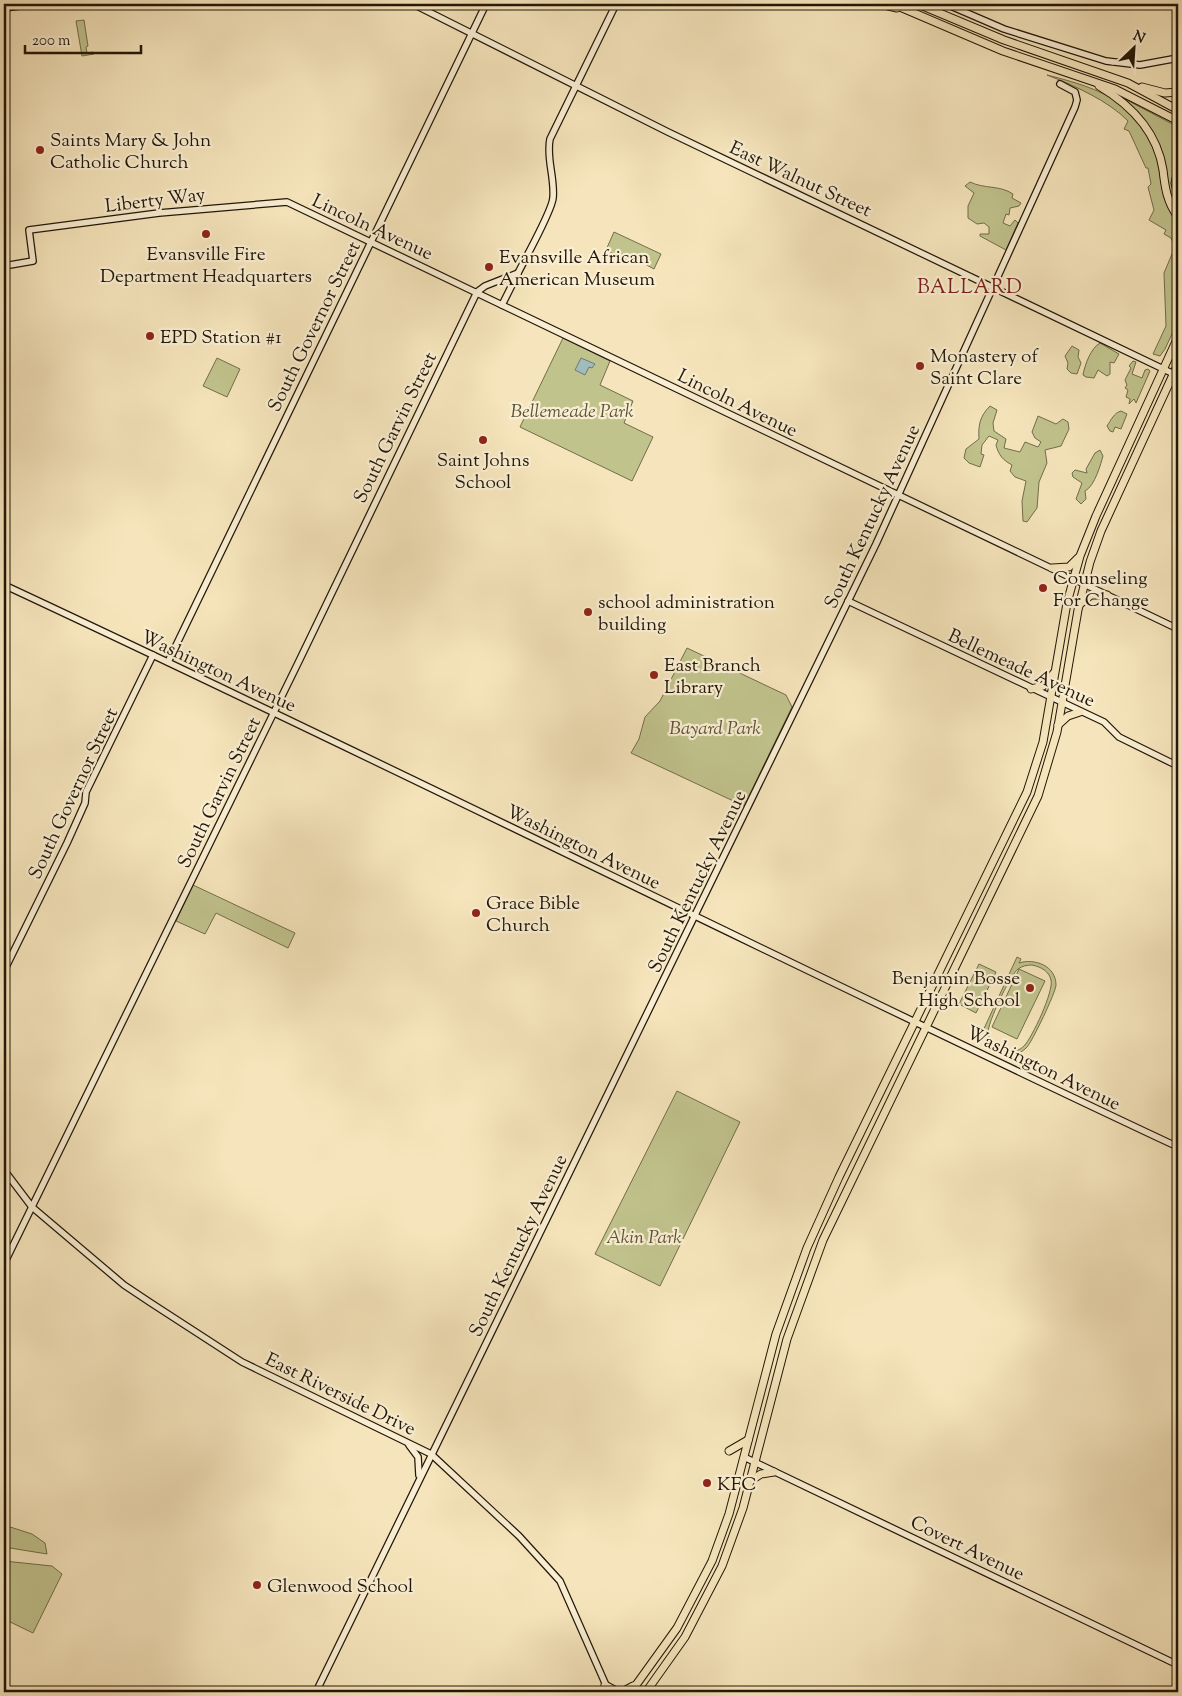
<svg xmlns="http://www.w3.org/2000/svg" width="1182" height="1696" font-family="'Sorts Mill Goudy',serif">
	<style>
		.green { fill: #c1c38d; stroke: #726d4a; fill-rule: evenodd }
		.water { fill: #a1bcbb; stroke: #6e7a73 }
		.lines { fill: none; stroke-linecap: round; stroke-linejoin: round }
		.secondary-casing { stroke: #221706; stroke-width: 8 }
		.highway-casing { stroke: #221706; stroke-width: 9 }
		.secondary { stroke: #f9eed3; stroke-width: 5.5 }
		.highway { stroke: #f6e5bc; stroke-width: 7 }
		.poi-dot { fill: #8f2418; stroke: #f9eed3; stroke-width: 2 }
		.labels { text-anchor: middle; stroke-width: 4.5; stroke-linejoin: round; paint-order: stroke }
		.poi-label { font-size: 19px; fill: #221706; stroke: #f9eed3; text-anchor: start }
		.street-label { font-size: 19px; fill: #221706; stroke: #f9eed3 }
		.park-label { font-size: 19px; font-style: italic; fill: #5a5335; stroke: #f9eed3 }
		.neighbourhood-label { font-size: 20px; letter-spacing: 1px; fill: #7a1f14; stroke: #f9eed3 }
	</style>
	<rect width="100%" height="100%" fill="#f6e5bc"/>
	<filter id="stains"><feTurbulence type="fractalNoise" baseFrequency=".004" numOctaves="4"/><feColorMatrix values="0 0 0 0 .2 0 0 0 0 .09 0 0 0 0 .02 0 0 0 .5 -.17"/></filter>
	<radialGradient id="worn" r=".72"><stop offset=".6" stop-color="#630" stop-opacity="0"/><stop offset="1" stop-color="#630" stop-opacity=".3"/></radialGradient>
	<g class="green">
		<path d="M84 20 88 46 86 47 87 53 93 52 94 54 82 56 76 21Z"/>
		<path d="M1047 75C1102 89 1143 103 1159 165 1164 188 1162 201 1178 221V321L1165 349 1160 356 1153 354 1166 326 1164 273 1175 247 1171 238 1164 234 1166 230 1149 220 1154 210 1148 187 1151 184 1148 168H1146L1129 131 1124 129 1128 121C1109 101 1073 85 1047 75Z"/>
		<path d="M1125 99 1178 127V163C1169 179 1178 195 1178 212 1164 192 1165 165 1157 142 1151 124 1137 113 1125 99Z"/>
		<path d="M970 182C984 189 1000 185 1013 194L1012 198 1021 203 1019 206 1010 208 1009 215 1006 214 1003 223 1010 226 1015 220 1018 223 1006 250 980 236V234H989V227L984 223 977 224 968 218V206L974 193 965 186Z"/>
		<path d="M614 232 661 254 654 269 632 257 629 262 606 250Z"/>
		<path d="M563 338 610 361 600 385 633 401 624 423 653 437 632 481 520 427Z"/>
		<path d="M1100 343 1119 354 1114 363 1110 362V374L1107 376 1098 370 1094 378 1086 377 1083 375C1085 364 1091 348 1100 343Z"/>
		<path d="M1072 346 1079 350 1078 357 1081 363 1077 374 1071 373 1067 369 1068 363 1065 356Z"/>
		<path d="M217 358 240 369 227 397 203 386Z"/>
		<path d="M1133 361 1136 362 1132 374 1142 378 1145 370 1148 369 1150 371 1136 403 1134 399 1129 404 1130 399 1126 397 1128 390 1125 388 1127 385 1125 380 1131 368 1129 366Z"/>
		<path d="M990 406 997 410 993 423 994 431 1006 439 1004 448 1020 452 1025 442 1038 447 1041 442 1035 438 1032 432 1038 416 1056 424 1063 419 1068 422 1069 429 1061 446 1045 450 1047 463 1039 482 1037 508 1027 522 1023 521 1022 501 1026 481 1015 477 1010 471 1012 465C1003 460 999 456 996 445L998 440 989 436 982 445 981 454 984 455 980 467 969 463 964 458 966 449 979 439C978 425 980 416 990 406Z"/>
		<path d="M1121 411 1127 414 1121 429 1115 427 1113 432 1110 431 1107 426C1111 420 1114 413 1121 411Z"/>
		<path d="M1100 450 1103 456C1101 463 1095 486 1085 491L1086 499 1081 504 1076 499 1082 483 1073 477 1072 473 1075 470 1087 473 1086 469 1095 453Z"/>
		<path d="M687 648 786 695 792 707 744 806 631 753 639 739 645 717 660 701Z"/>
		<path d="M193 885 295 933 288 948 216 913 205 934 176 921Z"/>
		<path d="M1017 957 1021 959 1019 963C1035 958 1056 966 1056 985 1056 992 1032 1042 1027 1047 1022 1053 1013 1056 1006 1055 991 1052 992 1038 982 1033ZM1032 965C1041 967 1049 971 1051 980 1054 991 1032 1038 1024 1046 1016 1054 1001 1054 993 1045 989 1040 987 1033 989 1027 991 1017 1010 975 1018 969 1022 966 1027 965 1032 965Z"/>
		<path d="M979 964 996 972 976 1013 959 1004Z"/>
		<path d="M1019 969 1045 981 1017 1039 992 1027Z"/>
		<path d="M677 1091 740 1122 660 1286 595 1254Z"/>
		<path d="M4 1525 32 1534 45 1543 47 1554 4 1547Z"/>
		<path d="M4 1561 52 1566 62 1574 33 1633 4 1619Z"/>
	</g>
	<path class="water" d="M581 358 595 364 592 368 589 367 585 375 575 370Z"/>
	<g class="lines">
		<g class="secondary-casing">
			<g id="secondary">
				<path d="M413 4 668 132 1178 376"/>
				<path d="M946 4 1004 29 1106 61 1140 65 1178 58"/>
				<path d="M4 8 35 4"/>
				<path d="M4 266 33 261 29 230 159 213 287 202 1178 629"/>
				<path d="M502 305 518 273"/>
				<path d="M4 585C397 768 785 963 1178 1147"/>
				<path d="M848 601 1104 722 1119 737 1178 766"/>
				<path d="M168 662 486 4"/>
				<path d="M4 971 67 843 85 803 86 792 153 655"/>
				<path d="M4 1170 32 1207 124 1285 151 1303 242 1362 431 1454 519 1536 560 1581 609 1692"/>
				<path d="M4 1264 300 659 477 292 485 286 518 273C526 257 552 211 553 198 555 178 546 158 550 139L616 4"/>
				<path d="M409 1445 418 1457 419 1475"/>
				<path d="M744 1457 1178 1665"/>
				<path d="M316 1692 876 544 1075 107 1077 100 1075 92 1060 84"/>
			</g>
		</g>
		<g class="highway-casing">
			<g id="highway">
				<path d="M880 4 897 8"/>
				<path d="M893 4 1003 51 1115 89 1178 121"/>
				<path d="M918 4 1004 40 1128 83 1178 110"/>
				<path d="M1099 86C1131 105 1157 131 1163 170 1165 188 1167 202 1178 217"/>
				<path d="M1142 87 1165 93 1178 92"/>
				<path d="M1178 170 1175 183 1178 195"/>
				<path d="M1052 568 1069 567 1078 558"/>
				<path d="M1080 604 1091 595H1107"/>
				<path d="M1031 689 1043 686 1054 673"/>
				<path d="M1058 725 1068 716 1080 712"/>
				<path d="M729 1451 748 1440"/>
				<path d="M750 1481 761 1474 774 1472"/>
				<path d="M605 1685 618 1692"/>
				<path d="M622 1692 633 1686"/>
				<path d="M631 1692 677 1628 712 1561 729 1514 776 1334 807 1248 839 1177 1027 792 1043 742 1067 603 1080 556 1096 516 1178 337"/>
				<path d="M646 1692 685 1637 722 1566 743 1508 787 1339 823 1240 1038 796 1057 732 1078 610 1090 562 1101 531 1178 364"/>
			</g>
		</g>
		<use href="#secondary" class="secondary"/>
		<use href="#highway" class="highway"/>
	</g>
	<g class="poi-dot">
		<circle cx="40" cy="150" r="5"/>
		<circle cx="206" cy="234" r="5"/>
		<circle cx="489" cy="267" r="5"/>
		<circle cx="150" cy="336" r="5"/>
		<circle cx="920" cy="366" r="5"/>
		<circle cx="483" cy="440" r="5"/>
		<circle cx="1043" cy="588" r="5"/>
		<circle cx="588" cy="612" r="5"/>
		<circle cx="654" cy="675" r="5"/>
		<circle cx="476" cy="913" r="5"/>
		<circle cx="1030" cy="988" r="5"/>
		<circle cx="707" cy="1483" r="5"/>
		<circle cx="257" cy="1585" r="5"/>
	</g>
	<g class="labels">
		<g class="poi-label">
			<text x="50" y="146">Saints Mary &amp; John<tspan x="50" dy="22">Catholic Church</tspan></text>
			<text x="206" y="260" text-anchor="middle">Evansville Fire<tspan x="206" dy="22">Department Headquarters</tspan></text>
			<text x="499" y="263">Evansville African<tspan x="499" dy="22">American Museum</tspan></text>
			<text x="160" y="343">EPD Station #1</text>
			<text x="930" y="362">Monastery of<tspan x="930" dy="22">Saint Clare</tspan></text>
			<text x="483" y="466" text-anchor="middle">Saint Johns<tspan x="483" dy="22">School</tspan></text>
			<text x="1053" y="584">Counseling<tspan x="1053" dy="22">For Change</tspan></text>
			<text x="598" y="608">school administration<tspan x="598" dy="22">building</tspan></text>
			<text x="664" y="671">East Branch<tspan x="664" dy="22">Library</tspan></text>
			<text x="486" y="909">Grace Bible<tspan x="486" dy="22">Church</tspan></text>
			<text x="1020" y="984" text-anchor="end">Benjamin Bosse<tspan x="1020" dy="22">High School</tspan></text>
			<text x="717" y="1490">KFC</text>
			<text x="267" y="1592">Glenwood School</text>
		</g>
		<g class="street-label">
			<text transform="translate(801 178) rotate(25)" y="7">East Walnut Street</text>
			<text transform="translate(155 199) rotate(-7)" y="7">Liberty Way</text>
			<text transform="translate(373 226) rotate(25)" y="7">Lincoln Avenue</text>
			<text transform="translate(313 326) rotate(-64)" y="7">South Governor Street</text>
			<text transform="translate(738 402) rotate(26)" y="7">Lincoln Avenue</text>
			<text transform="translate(394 427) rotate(-64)" y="7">South Garvin Street</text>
			<text transform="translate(871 516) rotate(-65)" y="7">South Kentucky Avenue</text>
			<text transform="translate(1022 667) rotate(25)" y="7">Bellemeade Avenue</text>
			<text transform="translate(219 670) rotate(25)" y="7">Washington Avenue</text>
			<text transform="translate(218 792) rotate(-64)" y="7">South Garvin Street</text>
			<text transform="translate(72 793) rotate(-65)" y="7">South Governor Street</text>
			<text transform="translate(584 846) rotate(26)" y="7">Washington Avenue</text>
			<text transform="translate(696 881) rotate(-64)" y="7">South Kentucky Avenue</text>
			<text transform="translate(1044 1067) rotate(26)" y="7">Washington Avenue</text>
			<text transform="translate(517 1245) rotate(-64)" y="7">South Kentucky Avenue</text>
			<text transform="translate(341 1393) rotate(26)" y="7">East Riverside Drive</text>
			<text transform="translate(968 1547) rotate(26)" y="7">Covert Avenue</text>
		</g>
		<g class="park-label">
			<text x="572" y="417">Bellemeade Park</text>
			<text x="715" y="734">Bayard Park</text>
			<text x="644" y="1243">Akin Park</text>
		</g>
		<g class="neighbourhood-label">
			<text x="970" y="293">BALLARD</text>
		</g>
	</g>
	<rect width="1182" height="1696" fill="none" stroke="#f6e5bc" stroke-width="20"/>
	<rect x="5" y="5" width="1172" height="1686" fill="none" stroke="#221706" stroke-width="2.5"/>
	<rect x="10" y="10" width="1162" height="1676" fill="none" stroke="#221706"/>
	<g transform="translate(1134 48) rotate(25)" stroke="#f9eed3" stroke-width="4" paint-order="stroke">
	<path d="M0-4L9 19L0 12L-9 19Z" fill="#221706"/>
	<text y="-8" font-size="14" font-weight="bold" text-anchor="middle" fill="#221706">N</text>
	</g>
	<path d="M25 45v8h116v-8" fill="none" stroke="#221706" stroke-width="2.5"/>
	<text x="32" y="45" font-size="15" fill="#221706" stroke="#f9eed3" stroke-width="4" paint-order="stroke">200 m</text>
	<rect width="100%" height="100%" filter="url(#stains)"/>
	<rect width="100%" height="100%" fill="url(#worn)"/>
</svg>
